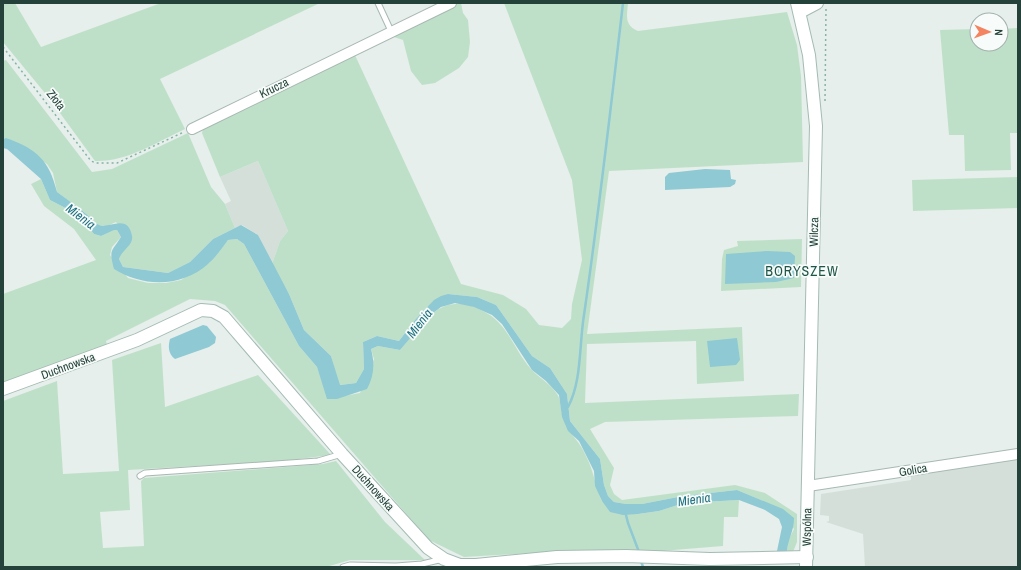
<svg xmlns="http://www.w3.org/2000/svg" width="1021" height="570" font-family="'Archivo Narrow',sans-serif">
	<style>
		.built { fill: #d4dfda }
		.green { fill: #bfe0c8 }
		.water { fill: #8ec9d4 }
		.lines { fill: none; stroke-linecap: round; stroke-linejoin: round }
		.stream { stroke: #8ec9d4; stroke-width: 2.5 }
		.lane-casing { stroke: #a8b8b2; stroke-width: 7 }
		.street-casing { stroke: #a8b8b2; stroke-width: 12 }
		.secondary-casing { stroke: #a4bbb3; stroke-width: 14 }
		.path { stroke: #86b3a5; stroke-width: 1.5; stroke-dasharray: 2 3; stroke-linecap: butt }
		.lane { stroke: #fff; stroke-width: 5 }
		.street { stroke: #fff; stroke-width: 10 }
		.secondary { stroke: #fff; stroke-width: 12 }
		.labels { text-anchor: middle; stroke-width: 3.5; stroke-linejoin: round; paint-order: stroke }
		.street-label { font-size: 12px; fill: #24423a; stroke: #f7fbf9 }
		.water-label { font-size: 13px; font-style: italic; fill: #1c6f80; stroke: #f7fbf9 }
		.quarter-label { font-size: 14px; letter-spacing: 1px; fill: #1f5548; stroke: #f7fbf9 }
	</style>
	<rect width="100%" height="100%" fill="#e6efeb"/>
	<g class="built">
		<path d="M258 161 288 231 280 241 272 264 258 235 242 225 235 228 225 204 231 201 220 177Z"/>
		<path d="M1018 459V567H865L863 534 826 522 829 521V516L820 515 821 494 911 480V473Z"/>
	</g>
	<g class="green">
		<path d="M3 3H15L41 47 161 3H320L160 79 185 129C157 142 127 162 95 161L49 98 3 42Z"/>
		<path d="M457 3H461L463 13 468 20 470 42 468 57 459 68 435 83 422 85 411 71 403 40 391 36Z"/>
		<path d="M504 3H628C627 16 624 25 638 31L787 12 797 45 801 76 803 162 609 171 587 334 742 327 744 381 697 384 696 341 587 344 585 403 799 394 798 416 605 422 590 429 614 468 610 485 614 494 622 500 735 485 765 493 797 514V542L793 552 787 551 788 541 794 529 772 505 737 490 683 496 642 504H626L614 502 608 496 604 485 600 459 570 421 567 394 550 368 532 356 496 305 477 297 448 294 415 320 399 341 377 336 363 342 364 369 356 383 339 385 331 356 304 330 289 294 272 264 280 241 288 231 258 161 220 177 202 133 204 125 354 53 461 284 503 295 526 309 539 325 562 328 571 319 572 304 582 260 572 180Z"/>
		<path d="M1018 28V133H1010L1011 170 965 171 964 135H949L940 30 977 29V44H1001V29Z"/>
		<path d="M6 60 92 172 112 169 188 133 211 187 225 204 235 228 213 239 190 262 168 273 123 267 119 259 120 254 131 242 116 222 107 226 98 225 84 212 57 192 53 173 47 164 6 138 3 139V61Z"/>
		<path d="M1018 177V208L913 211 912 180Z"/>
		<path d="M41 179 50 200 79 215 94 234 101 236 113 230H117L121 237 112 247 110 255 128 278 148 283H166L181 280 209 263 228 240 237 239 244 244 299 346 317 367 328 399 360 393 374 359 371 349 378 346 400 350C414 334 431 305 455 304 463 303 474 306 481 310 509 323 512 348 531 369 539 378 550 383 557 394 562 401 560 412 564 420 569 434 580 441 586 456 594 471 595 486 602 501L638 514 659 511 684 503 739 500 738 517H724L723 546 661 551H569L464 557 429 540 225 305 215 301 190 299 106 341 107 345 3 383V294L96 260 74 229 44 206 31 184Z"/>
		<path d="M802 239 801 287 721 291 722 259 724 250 738 246 737 241Z"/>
		<path d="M161 343 165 407 258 375 331 455 282 461 128 470 130 510 100 512 103 548 144 546 141 481 144 478 323 464 336 461 385 522 425 560H350L326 567H3V401L57 381 63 474 119 471 112 360Z"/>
	</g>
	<g class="water">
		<path d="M6 138C37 149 49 160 57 192 66 199 76 205 85 213 89 216 94 223 99 225 109 229 128 213 132 236 134 245 121 251 119 259L123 267 168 273 190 262 213 239 241 225 258 235 289 294 304 330 331 356 340 385 356 383 364 369 363 342 377 336 399 341 415 320 434 300 441 296 448 294 477 297 496 305 532 356 550 368 567 394 570 421 600 459 604 485 608 496 614 502 626 504H642L683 496 737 490 783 509 794 518C794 531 788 539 787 551H777L782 527 779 519 765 510 739 500 684 503 659 511 638 514 623 515 610 512 602 501 595 486 594 471 579 441 568 431 562 417 559 395 546 381 532 370 502 324 492 315 474 307 455 303 441 307 429 316 400 350 378 346 371 349C375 364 374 376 367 389L337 399H327L317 367 299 346 244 244 237 239 228 240C222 248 216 257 208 264 181 288 143 287 114 269 109 249 111 253 121 237L117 230H114L101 236 94 234 79 215 50 200 41 179 7 149 3 148V139Z"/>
		<path d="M705 169 730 170 731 179 736 180 735 184 730 187 665 190V177L669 173Z"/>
		<path d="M767 251 790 252 795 256 794 278 776 282 725 284 726 254Z"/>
		<path d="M203 325 207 326 216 337 215 343 209 347 175 359C168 354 168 346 170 339Z"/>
		<path d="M737 338 740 360 736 365 710 367 707 341Z"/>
	</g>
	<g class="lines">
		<g class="stream">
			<path d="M568 407C582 381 579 345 584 315 599 212 611 107 623 3"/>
			<path d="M625 511 628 523 639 552"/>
			<path d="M641 561 643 567"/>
		</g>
		<g class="lane-casing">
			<g id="lane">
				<path d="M378 3 391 31"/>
				<path d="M140 476 145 473 318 461 342 454"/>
				<path d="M343 567 350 565 396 566 422 564 443 559"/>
			</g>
		</g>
		<g class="street-casing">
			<g id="street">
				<path d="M192 129 451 3"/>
				<path d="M808 486 1018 454"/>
			</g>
		</g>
		<g class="secondary-casing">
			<g id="secondary">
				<path d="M797 3 809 55 816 126 806 567"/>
				<path d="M800 12 817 3"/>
				<path d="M3 389 137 340 201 310 213 311 224 317 342 454 428 548 444 559 460 565H476L557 557 626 556 710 559 807 557"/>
			</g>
		</g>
		<g class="path">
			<path d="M3 47 91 161 96 163H117L184 132"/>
			<path d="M825 101 826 9"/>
		</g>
		<use href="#lane" class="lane"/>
		<use href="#street" class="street"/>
		<use href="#secondary" class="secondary"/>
	</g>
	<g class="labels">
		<g class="street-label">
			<text transform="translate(274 88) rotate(-26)" y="4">Krucza</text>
			<text transform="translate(56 100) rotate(52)" y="4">Złota</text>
			<text transform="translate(814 232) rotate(-89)" y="4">Wilcza</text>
			<text transform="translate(68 366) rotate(-20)" y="4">Duchnowska</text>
			<text transform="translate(913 470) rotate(-10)" y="4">Golica</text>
			<text transform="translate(373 488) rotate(48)" y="4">Duchnowska</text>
			<text transform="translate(807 527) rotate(-89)" y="4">Wspólna</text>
		</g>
		<g class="water-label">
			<text transform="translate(81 216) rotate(37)" y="5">Mienia</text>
			<text transform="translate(419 323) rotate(-52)" y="5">Mienia</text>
			<text transform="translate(694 499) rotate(-8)" y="5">Mienia</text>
		</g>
		<g class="quarter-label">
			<text x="802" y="276">BORYSZEW</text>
		</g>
	</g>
	<rect width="1021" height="570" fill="none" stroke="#24423a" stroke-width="8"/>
	<g transform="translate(989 32) rotate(92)"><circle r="19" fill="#f7fbf9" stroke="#a3b1ad"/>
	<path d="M0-3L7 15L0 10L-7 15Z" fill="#f4845f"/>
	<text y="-6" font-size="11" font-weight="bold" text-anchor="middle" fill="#24423a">N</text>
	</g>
</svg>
